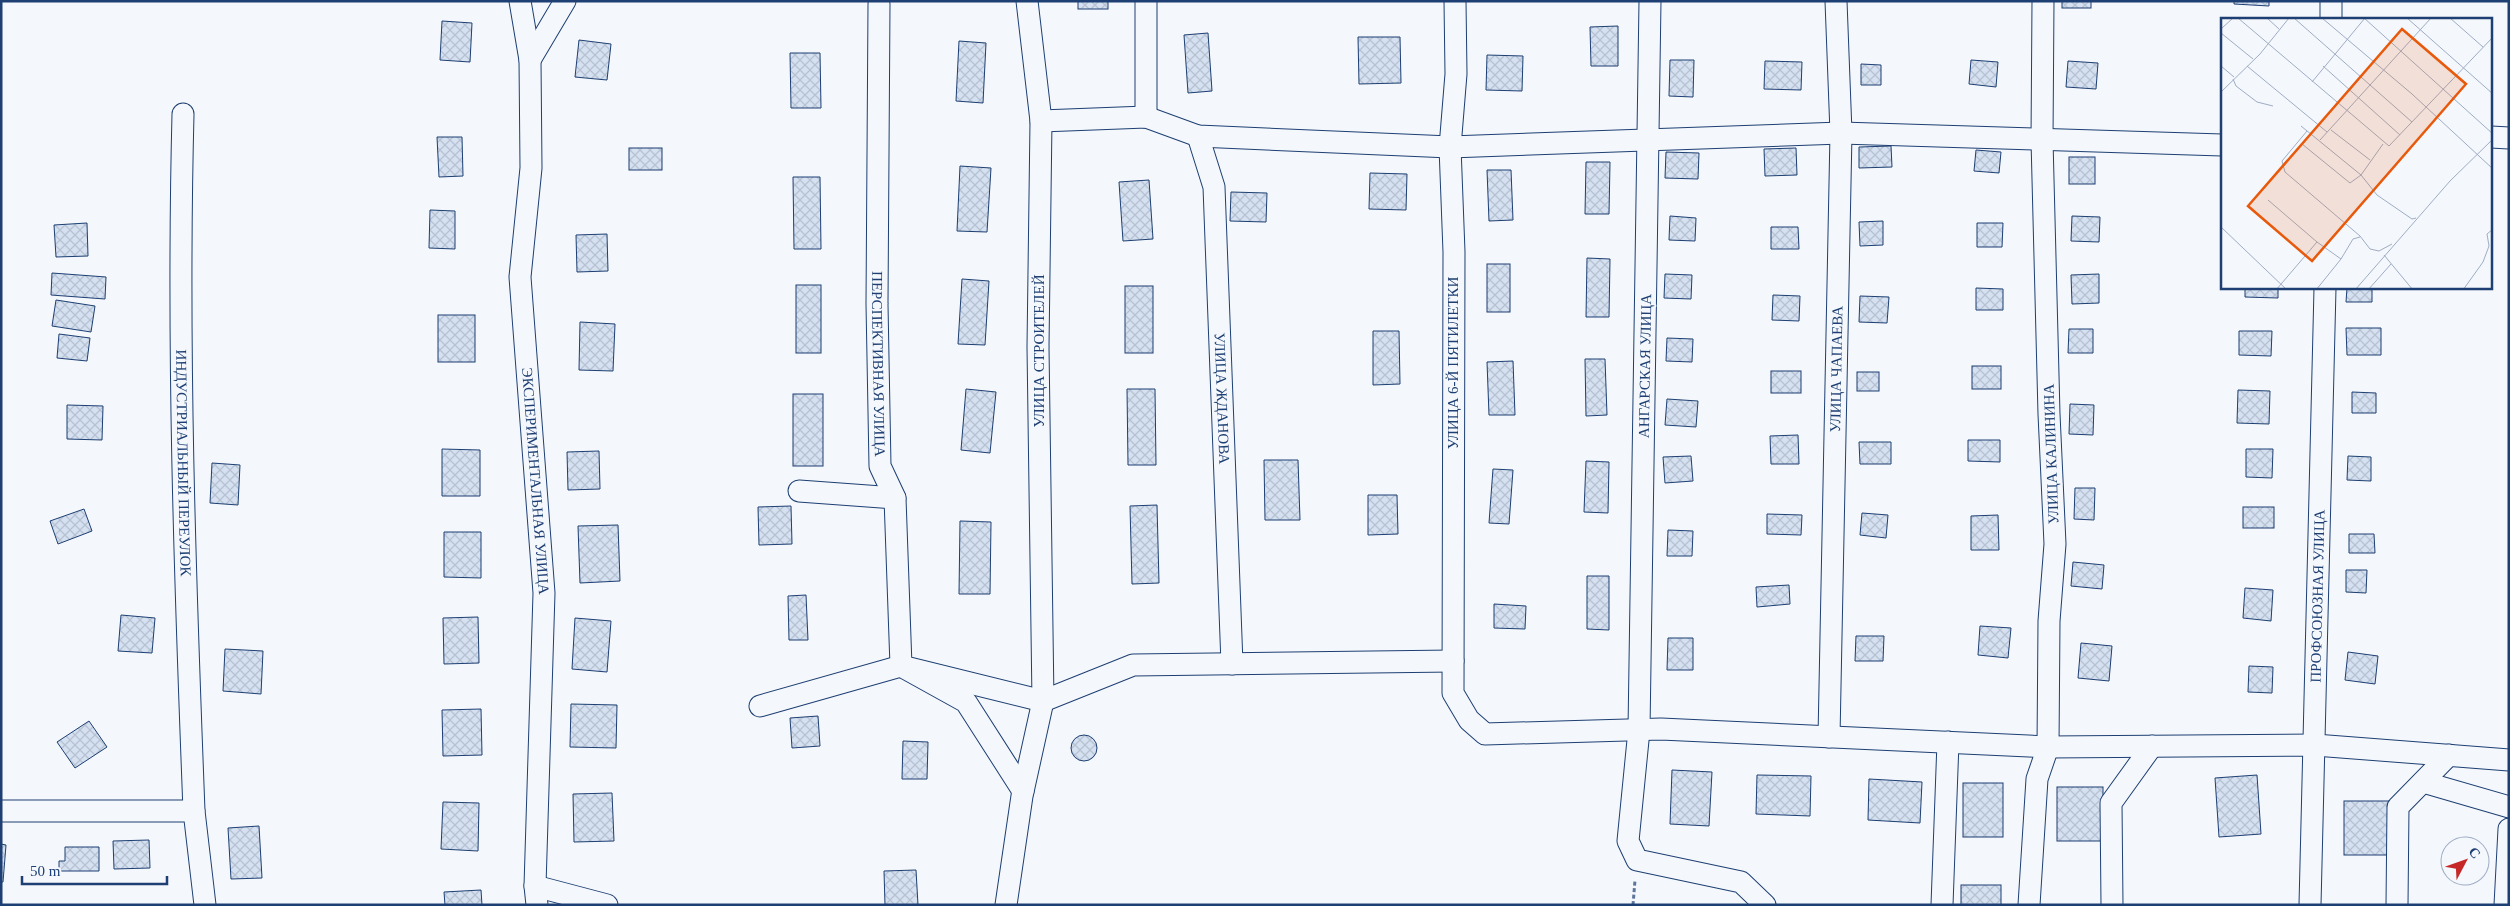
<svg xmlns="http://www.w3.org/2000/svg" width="2510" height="906" font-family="'Times New Roman',serif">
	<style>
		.building { fill: url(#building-cross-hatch); stroke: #1d3f73 }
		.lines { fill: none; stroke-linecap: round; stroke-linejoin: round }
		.minor-casing { stroke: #1d3f73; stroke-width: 23 }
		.path { stroke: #5e769c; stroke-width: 3; stroke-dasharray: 4 2.5; stroke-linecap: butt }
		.minor { stroke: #f4f7fb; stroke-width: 21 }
		.labels { text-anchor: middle; stroke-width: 4; stroke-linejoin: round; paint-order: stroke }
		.street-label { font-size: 15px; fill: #1d3f73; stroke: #f4f7fb }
		.inset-road { fill: none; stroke: #9eadc5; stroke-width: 1 }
		.view { fill: #e8590c; fill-opacity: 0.15; stroke: #e8590c; stroke-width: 2.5 }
		.inset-edge { fill: none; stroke: #1d3f73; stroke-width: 2.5 }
	</style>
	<defs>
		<pattern id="building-cross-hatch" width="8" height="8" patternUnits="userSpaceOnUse" patternTransform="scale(1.25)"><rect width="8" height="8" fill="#d5e0f0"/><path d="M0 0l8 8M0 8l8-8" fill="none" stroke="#b6c1d1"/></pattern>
	</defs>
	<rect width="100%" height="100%" fill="#f4f7fb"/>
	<g class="building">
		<rect x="1078" y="1" width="30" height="8"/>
		<rect x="2062" y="1" width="29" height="7"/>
		<path d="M2234 1H2269V6L2234 4Z"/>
		<path d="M442 21 472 23 470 62 440 60Z"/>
		<path d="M1618 26V66H1591L1590 27Z"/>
		<path d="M1208 33 1212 91 1188 93 1184 35Z"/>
		<path d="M1358 37H1400L1401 83 1359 84Z"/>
		<path d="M579 40 611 44 607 80 575 77Z"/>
		<path d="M959 41 986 43 983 103 956 101Z"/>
		<path d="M790 53H820L821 108H791Z"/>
		<path d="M1487 55 1523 56 1522 91 1486 90Z"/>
		<path d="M1670 60H1694L1693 97 1669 96Z"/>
		<path d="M1971 60 1998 62 1996 87 1969 84Z"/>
		<path d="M1765 61 1802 62 1801 90 1764 89Z"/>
		<path d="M2068 61 2098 63 2096 89 2066 87Z"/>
		<path d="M1861 64 1881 65V85H1861Z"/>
		<path d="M437 137H462L463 176 439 177Z"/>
		<path d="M1891 146 1892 167 1859 168V147Z"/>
		<rect x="629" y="148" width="33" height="22"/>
		<path d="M1796 148 1797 175 1765 176 1764 149Z"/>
		<path d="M1976 150 2001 152 1999 173 1974 171Z"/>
		<path d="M1666 152 1699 153 1698 179 1665 178Z"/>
		<rect x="2069" y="157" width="26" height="27"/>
		<path d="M1586 162H1610L1609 214H1585Z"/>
		<path d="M960 166 991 168 987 232 957 231Z"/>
		<path d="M1487 170H1511L1513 220 1489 221Z"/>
		<path d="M1370 173 1407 174 1406 210 1369 209Z"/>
		<path d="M793 177H820L821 249H794Z"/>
		<path d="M1149 180 1153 239 1123 241 1119 182Z"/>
		<path d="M1231 192 1267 193 1266 222 1230 221Z"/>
		<path d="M430 210 455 211V249L429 248Z"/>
		<path d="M1670 216 1696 218 1695 241 1669 240Z"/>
		<path d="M2072 216 2100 217 2099 242 2071 241Z"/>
		<path d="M1883 221V245L1860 246 1859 222Z"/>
		<path d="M87 223 88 256 56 257 54 225Z"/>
		<path d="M1977 223H2003L2002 247H1977Z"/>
		<path d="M1771 227H1798L1799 249H1771Z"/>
		<path d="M607 234 608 271 577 272 576 235Z"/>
		<path d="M1587 258 1610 259 1609 317H1586Z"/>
		<rect x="1487" y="264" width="23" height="48"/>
		<path d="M52 273 106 277 105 299 51 295Z"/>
		<path d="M1665 274 1692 275 1691 299 1664 298Z"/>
		<path d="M2099 274V303L2072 304 2071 275Z"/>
		<path d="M962 279 989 281 985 345 958 344Z"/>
		<rect x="796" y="285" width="25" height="68"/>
		<rect x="1125" y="286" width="28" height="67"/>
		<path d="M1976 288 2003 289V310H1976Z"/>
		<path d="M2245 288H2278V298L2245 297Z"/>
		<path d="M2347 288H2372V302H2346Z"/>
		<path d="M1773 295 1800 296 1799 321 1772 320Z"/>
		<path d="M1860 296 1889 297 1887 323 1859 322Z"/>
		<path d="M56 300 95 306 91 332 52 326Z"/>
		<rect x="438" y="315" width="37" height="47"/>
		<path d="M580 322 615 324 613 371 579 370Z"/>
		<path d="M2346 328H2381V355H2347Z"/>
		<path d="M2069 329H2093V353H2068Z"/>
		<path d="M1373 331H1399L1400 384 1373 385Z"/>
		<path d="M2239 331H2272L2271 356 2239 355Z"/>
		<path d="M59 334 90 338 87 361 57 358Z"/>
		<path d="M1667 338 1693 339 1692 362 1666 361Z"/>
		<path d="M1585 359H1605L1607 415 1586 416Z"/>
		<path d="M1513 361 1515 415H1489L1487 362Z"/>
		<rect x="1972" y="366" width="29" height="23"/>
		<rect x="1771" y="371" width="30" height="22"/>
		<rect x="1857" y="372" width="22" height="19"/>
		<path d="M966 389 996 392 990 453 961 450Z"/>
		<path d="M1127 389H1155L1156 465H1128Z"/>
		<path d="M2238 390 2270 391 2269 424 2237 423Z"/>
		<path d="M2352 392 2376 393V413H2352Z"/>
		<rect x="793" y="394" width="30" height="72"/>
		<path d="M1667 399 1698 401 1696 427 1665 425Z"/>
		<path d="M2070 404 2094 405 2093 435 2069 434Z"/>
		<path d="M67 405 103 406 102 440 67 439Z"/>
		<path d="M1798 435 1799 464H1771L1770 436Z"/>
		<path d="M1968 440H2000V462L1968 461Z"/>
		<path d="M1859 442H1891V464H1860Z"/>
		<path d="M442 449 480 450V496H442Z"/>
		<path d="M2246 449H2273L2272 478 2246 477Z"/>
		<path d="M599 451 600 489 568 490 567 452Z"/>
		<path d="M1691 456 1693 481 1665 483 1663 457Z"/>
		<path d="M2348 456 2371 457V481L2347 480Z"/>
		<path d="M1264 460H1298L1300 520H1265Z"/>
		<path d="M1586 461 1609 462 1608 513 1584 512Z"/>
		<path d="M212 463 240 465 238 505 210 503Z"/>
		<path d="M1493 469 1513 470 1509 524 1489 523Z"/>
		<path d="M2075 488H2095L2094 520 2074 519Z"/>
		<path d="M1368 495H1397L1398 534 1368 535Z"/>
		<path d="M1157 505 1159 583 1132 584 1130 506Z"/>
		<path d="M791 506 792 544 759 545 758 507Z"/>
		<rect x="2243" y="507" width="31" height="21"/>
		<path d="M84 509 92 531 58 544 50 521Z"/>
		<path d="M1862 513 1888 515 1886 538 1860 535Z"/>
		<path d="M1767 514 1802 515 1801 535 1767 534Z"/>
		<path d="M1998 515 1999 550H1971V516Z"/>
		<path d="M960 521 991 522 990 594H959Z"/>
		<path d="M618 525 620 581 580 583 578 526Z"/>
		<path d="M1668 530 1693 531 1692 556H1667Z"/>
		<path d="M444 532H481V578L444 577Z"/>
		<path d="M2349 534H2374L2375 553H2349Z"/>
		<path d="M2073 562 2104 565 2102 589 2071 586Z"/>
		<path d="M2346 570H2367L2366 593 2346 592Z"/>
		<path d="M1587 576H1609V630L1587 629Z"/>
		<path d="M1789 585 1790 604 1757 607 1756 587Z"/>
		<path d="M2245 588 2273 590 2271 621 2243 618Z"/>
		<path d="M806 595 808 640H789L788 596Z"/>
		<path d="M1494 604 1526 606 1525 629 1494 628Z"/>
		<path d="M121 615 155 618 152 653 118 651Z"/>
		<path d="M478 617 479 663 444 664 443 618Z"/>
		<path d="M575 618 611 621 607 672 572 669Z"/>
		<path d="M1980 626 2011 628 2008 658 1978 655Z"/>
		<path d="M1856 636H1884L1883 661H1855Z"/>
		<path d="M1668 638H1693V670H1667Z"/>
		<path d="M2081 643 2112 646 2109 681 2078 678Z"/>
		<path d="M225 649 263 651 261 694 223 691Z"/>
		<path d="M2348 652 2378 656 2375 684 2345 680Z"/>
		<path d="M2249 666 2273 667 2272 693 2248 692Z"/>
		<path d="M571 704 617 705 616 748 570 747Z"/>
		<path d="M481 709 482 755 443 756 442 710Z"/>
		<path d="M818 716 820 746 792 748 790 718Z"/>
		<path d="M89 721 107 747 75 768 57 742Z"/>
		<circle cx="1084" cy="748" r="13"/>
		<path d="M903 741 928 742 927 779H902Z"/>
		<path d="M1672 770 1712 772 1709 826 1670 824Z"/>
		<path d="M1757 775 1811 776 1810 816 1756 814Z"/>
		<path d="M2257 775 2261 834 2219 837 2215 778Z"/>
		<path d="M1869 779 1922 782 1920 823 1868 820Z"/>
		<rect x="1963" y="783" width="40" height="54"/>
		<rect x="2057" y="787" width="46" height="54"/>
		<path d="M612 793 614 841 574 842 573 794Z"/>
		<rect x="2344" y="801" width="47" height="54"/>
		<path d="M443 802 479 803 478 851 441 849Z"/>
		<path d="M259 826 262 878 231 879 228 828Z"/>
		<path d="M149 840 150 868 114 869 113 841Z"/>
		<path d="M1 844 6 845 3 882H1Z"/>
		<path d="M65 847H99V871H59V861H65Z"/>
		<path d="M916 870 918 905H885L884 871Z"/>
		<rect x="1961" y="885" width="40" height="20"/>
		<path d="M481 890 482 905H445L444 892Z"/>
	</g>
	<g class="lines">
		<g class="minor-casing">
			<g id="minor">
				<path id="s1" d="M520 1 530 60 531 168 520 277 544 593 535 886 537 905"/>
				<path d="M1455 1 1456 74 1450 147 1454 252 1453 693 1469 720 1485 734 1661 729 2048 747 2315 745 2509 760"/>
				<path d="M1650 1 1639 730 1628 841 1637 860 1741 882 1765 905"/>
				<path id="s2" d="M879 4 877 304 880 466 895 498 901 666 1043 701"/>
				<path d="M2331 19V1"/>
				<path d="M530 60 565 1"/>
				<path id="s3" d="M183 114C177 347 185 579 194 811"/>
				<path d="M1146 117V1"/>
				<path d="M1041 121 1146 117 1198 136 1450 147 1841 133 2222 145"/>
				<path id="s4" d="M1198 136 1214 187 1232 664"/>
				<path d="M2491 137 2509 138"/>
				<path d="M799 491 895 498"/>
				<path d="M1043 701 1133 665 1453 661"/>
				<path d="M760 706 901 666 966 702 1023 791"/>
				<path id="s5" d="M1829 737 1841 133 1836 1"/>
				<path d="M2423 782 2509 807"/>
				<path d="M1 811H194L205 905"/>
				<path d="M535 886 607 905"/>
				<path d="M1006 905 1022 796 1043 701 1038 347 1041 121 1027 1"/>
				<path d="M1942 905 1948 742"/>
				<path d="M2029 905 2037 779 2048 747 2049 621 2055 544 2049 414 2042 140 2043 1"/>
				<path d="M2112 905 2111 803 2152 746"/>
				<path id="s6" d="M2310 905 2325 288"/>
				<path d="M2397 905 2398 807 2449 755"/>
				<path d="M2505 905 2509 829"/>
			</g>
		</g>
		<path class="path" d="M1633 905 1635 880"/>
		<use href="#minor" class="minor"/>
	</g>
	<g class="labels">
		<g class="street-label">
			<text transform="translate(1039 351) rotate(-90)" y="5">УЛИЦА СТРОИТЕЛЕЙ</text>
			<text transform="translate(1453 363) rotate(-90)" y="5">УЛИЦА 6-Й ПЯТИЛЕТКИ</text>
			<text dy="5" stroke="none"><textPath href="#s2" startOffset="360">ПЕРСПЕКТИВНАЯ УЛИЦА</textPath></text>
			<text transform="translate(1645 366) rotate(-89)" y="5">АНГАРСКАЯ УЛИЦА</text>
			<text dy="5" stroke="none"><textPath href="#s5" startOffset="368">УЛИЦА ЧАПАЕВА</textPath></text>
			<text dy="5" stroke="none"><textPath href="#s4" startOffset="265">УЛИЦА ЖДАНОВА</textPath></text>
			<text transform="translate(2051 454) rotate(-92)" y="5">УЛИЦА КАЛИНИНА</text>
			<text dy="5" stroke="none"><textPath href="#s3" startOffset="349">ИНДУСТРИАЛЬНЫЙ ПЕРЕУЛОК</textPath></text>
			<text dy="5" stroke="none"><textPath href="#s1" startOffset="482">ЭКСПЕРИМЕНТАЛЬНАЯ УЛИЦА</textPath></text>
			<text dy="5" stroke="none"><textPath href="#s6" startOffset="309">ПРОФСОЮЗНАЯ УЛИЦА</textPath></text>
		</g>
	</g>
	<g transform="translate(2221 18)">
		<rect width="271" height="271" fill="#f4f7fb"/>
		<path class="inset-road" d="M17 0 168 128 272 19M46 0 58 11M73 0 191 104M101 0 191 76 272 151M143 0 272 116M186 0 272 76M229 0 262 29M0 11 12 0M0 15 32 41M0 48 13 59M26 48 106 114M102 48 179 117M12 61 15 68 36 84 52 88M91 64 144 0M0 74 39 36 68 0M80 108 140 157 156 177 191 201 195 200M110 112 149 142M86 113 61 143 64 154 139 218 149 231 158 233 171 226M99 122 210 0M81 126 129 165 140 157M140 157 162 126M47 182 96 224M0 209 66 272M163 237 192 272M120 241 132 221 139 219M55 272 96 224 120 241 95 272M134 272 229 163 272 121M147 272 170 246M242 272 262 244 268 228 266 216 272 211"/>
		<path class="view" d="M181 11 245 66 91 243 27 188Z"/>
		<rect width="271" height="271" class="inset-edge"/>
	</g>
	<rect width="2510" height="906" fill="none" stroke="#1d3f73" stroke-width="5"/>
	<g transform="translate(2465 861) rotate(49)"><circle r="24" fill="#f4f7fb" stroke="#9eadc5"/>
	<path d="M0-4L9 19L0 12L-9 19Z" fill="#c62828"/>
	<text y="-8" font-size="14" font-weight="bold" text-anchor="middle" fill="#1d3f73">С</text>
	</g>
	<path d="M22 876v8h145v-8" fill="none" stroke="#1d3f73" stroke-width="2.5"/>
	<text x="30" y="876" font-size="15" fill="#1d3f73" stroke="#f4f7fb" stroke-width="4" paint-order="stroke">50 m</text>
</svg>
